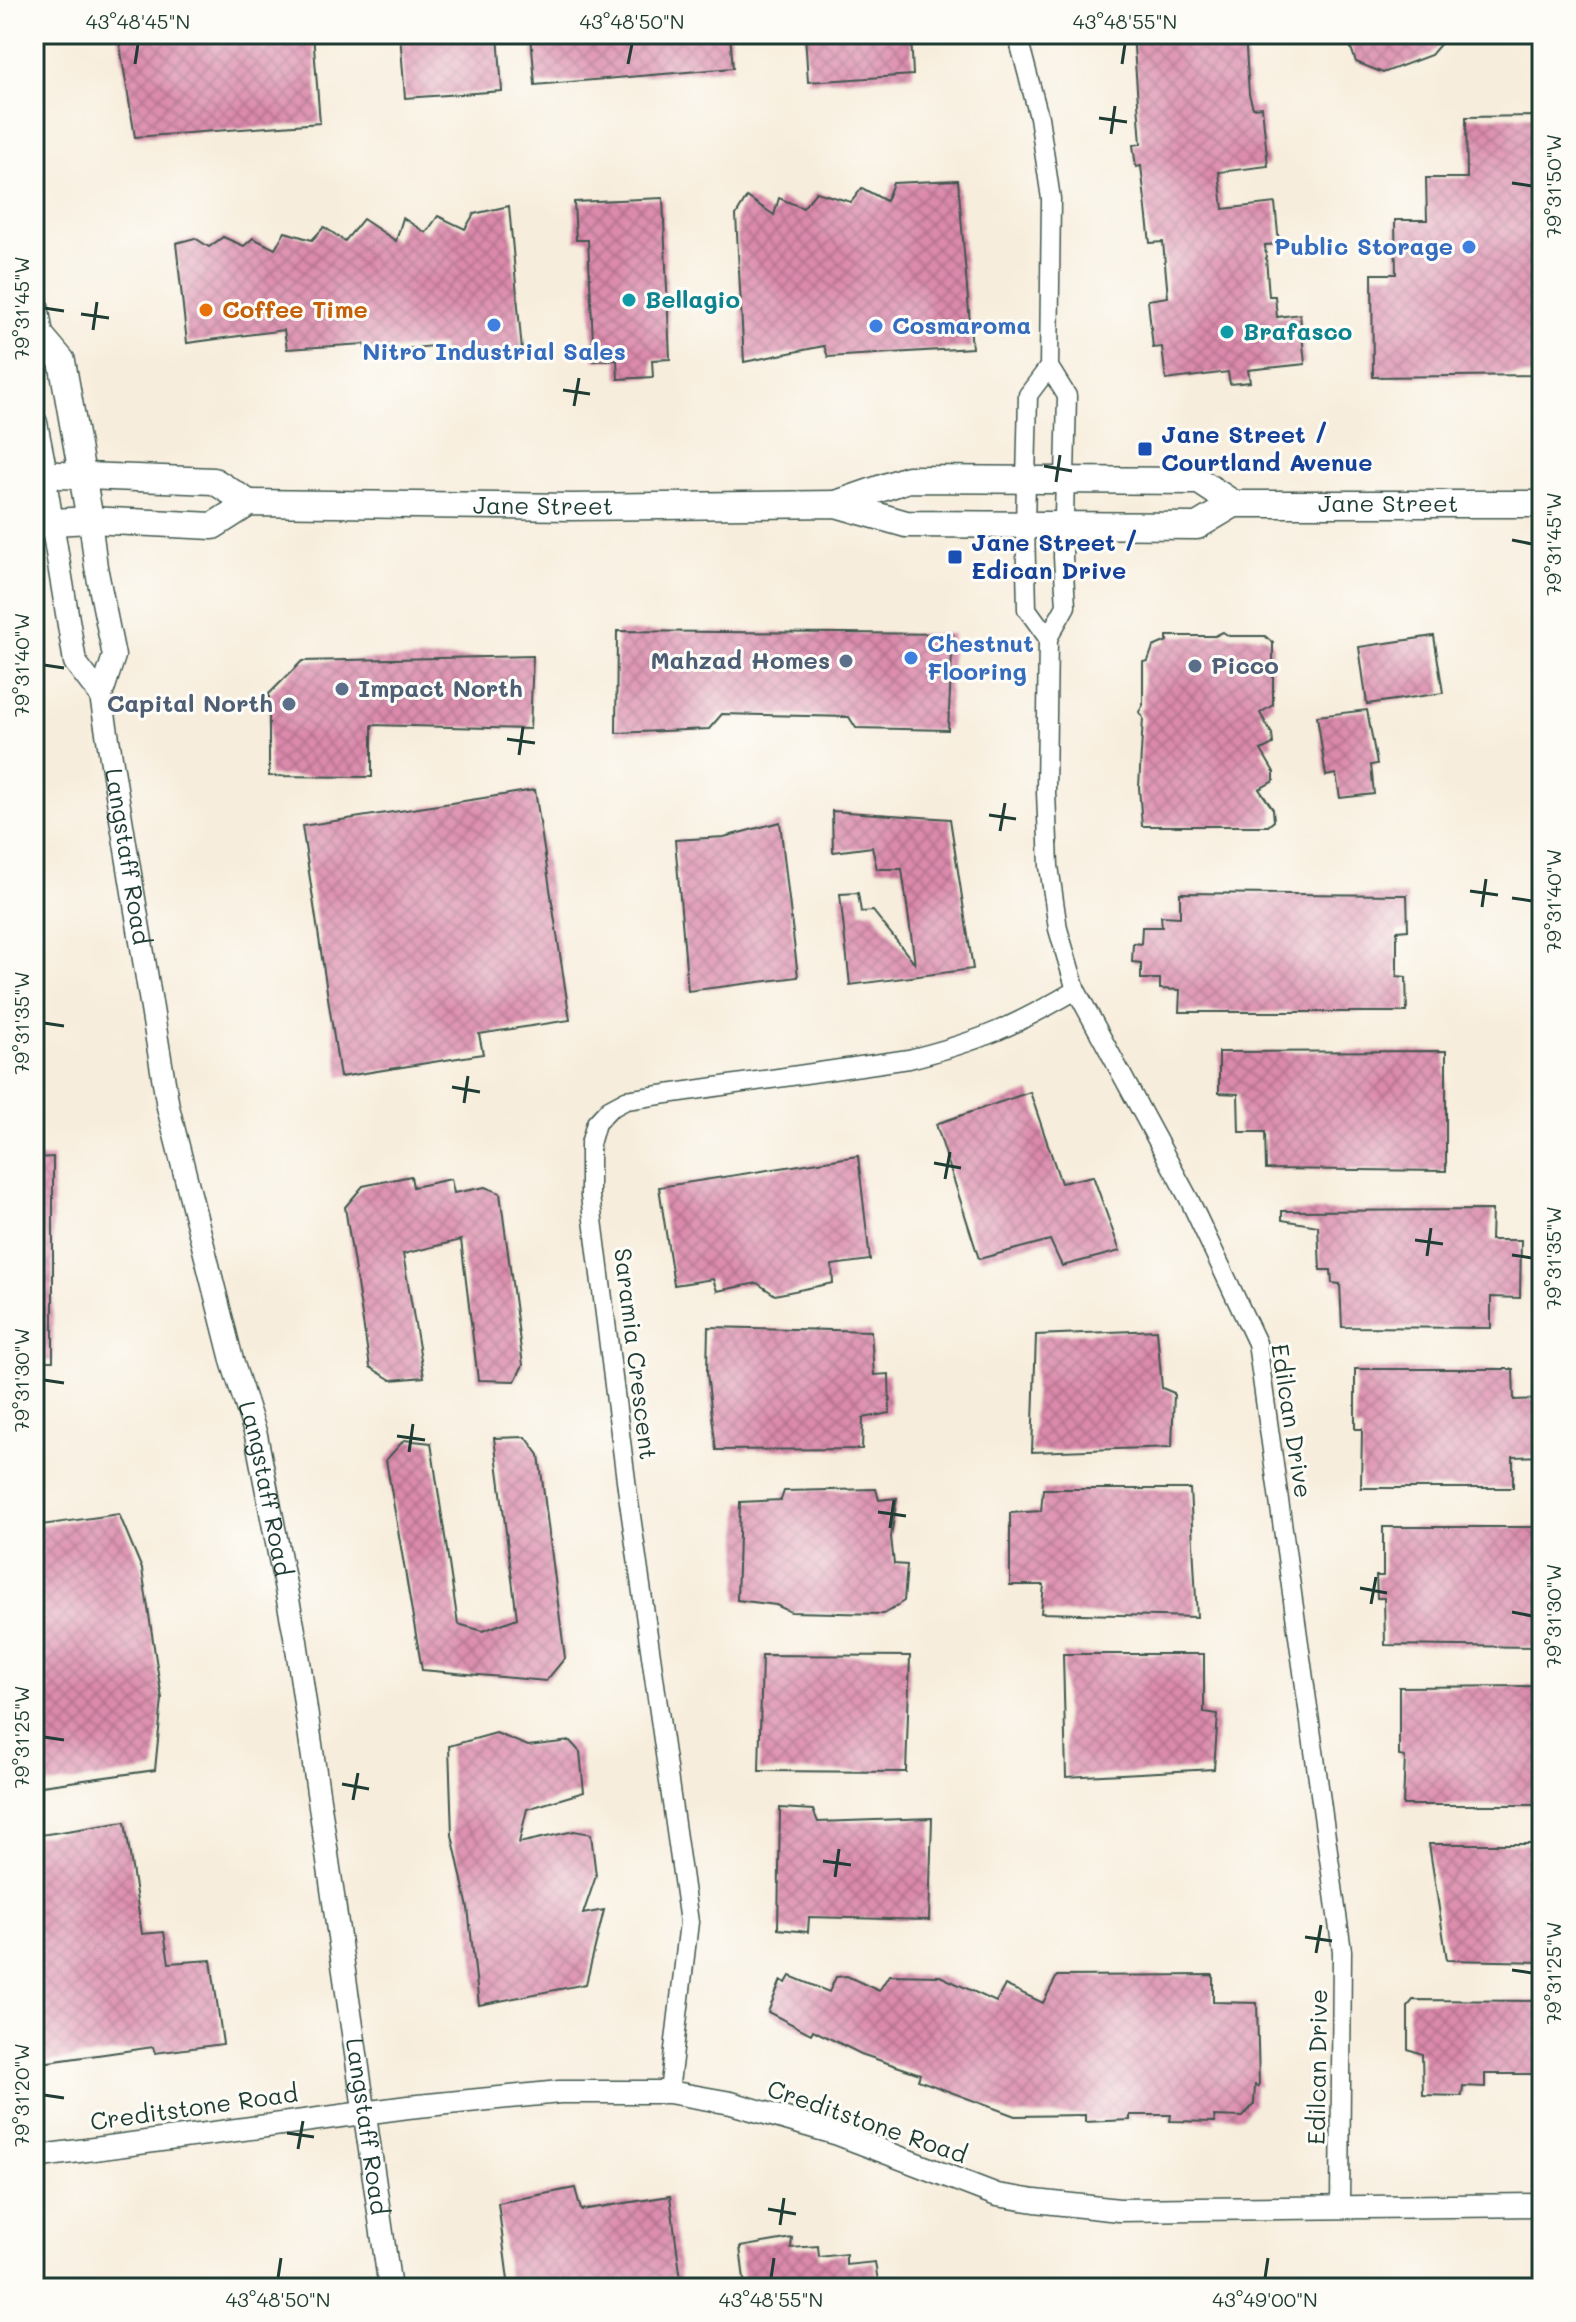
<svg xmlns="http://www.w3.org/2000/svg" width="1576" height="2322" font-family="Mali,sans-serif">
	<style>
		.building { fill: url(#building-cross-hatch) }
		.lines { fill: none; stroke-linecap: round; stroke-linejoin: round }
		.minor-casing { stroke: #3f574d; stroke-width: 21 }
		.tertiary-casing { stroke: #3f574d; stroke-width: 25 }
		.secondary-casing { stroke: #3f574d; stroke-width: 29 }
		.minor { stroke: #fff; stroke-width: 18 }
		.tertiary { stroke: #fff; stroke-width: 22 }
		.secondary { stroke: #fff; stroke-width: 26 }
		.ticks { fill: none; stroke: #1f3d34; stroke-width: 3 }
		.shop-dot { fill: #3f7fe0; stroke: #fdfcf7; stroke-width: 3 }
		.culture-dot { fill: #0f9aa8; stroke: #fdfcf7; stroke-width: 3 }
		.food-dot { fill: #e8710a; stroke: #fdfcf7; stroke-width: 3 }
		.transit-dot { fill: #1a4fb4; stroke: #fdfcf7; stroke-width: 3 }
		.service-dot { fill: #5c6f8a; stroke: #fdfcf7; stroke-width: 3 }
		.labels { text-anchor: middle; stroke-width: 6; stroke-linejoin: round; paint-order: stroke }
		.shop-label { font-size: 24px; font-weight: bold; fill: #366cbe; stroke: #fdfcf7; text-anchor: start }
		.culture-label { font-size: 24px; font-weight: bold; fill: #0d838f; stroke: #fdfcf7; text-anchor: start }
		.food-label { font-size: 24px; font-weight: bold; fill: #c56008; stroke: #fdfcf7; text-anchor: start }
		.transit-label { font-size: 24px; font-weight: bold; fill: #164399; stroke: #fdfcf7; text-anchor: start }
		.street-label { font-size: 24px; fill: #1f3d34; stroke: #fdfcf7 }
		.service-label { font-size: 24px; font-weight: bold; fill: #4e5e75; stroke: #fdfcf7; text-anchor: end }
		.neatline { fill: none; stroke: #1f3d34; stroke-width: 3 }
		.ticks-label { font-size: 20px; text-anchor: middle; fill: #1f3d34 }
	</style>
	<defs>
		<pattern id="building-cross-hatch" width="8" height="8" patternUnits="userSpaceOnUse" patternTransform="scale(2)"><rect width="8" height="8" fill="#dc8aac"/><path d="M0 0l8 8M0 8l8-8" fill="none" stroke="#b2728d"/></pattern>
	</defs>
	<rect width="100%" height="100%" fill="#fdfcf7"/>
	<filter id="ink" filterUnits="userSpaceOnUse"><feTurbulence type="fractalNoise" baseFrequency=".0125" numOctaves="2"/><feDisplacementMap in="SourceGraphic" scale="16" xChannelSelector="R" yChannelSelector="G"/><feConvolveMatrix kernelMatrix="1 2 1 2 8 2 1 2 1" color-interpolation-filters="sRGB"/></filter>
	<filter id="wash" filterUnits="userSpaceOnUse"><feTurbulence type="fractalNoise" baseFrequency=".006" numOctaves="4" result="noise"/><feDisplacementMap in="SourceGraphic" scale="32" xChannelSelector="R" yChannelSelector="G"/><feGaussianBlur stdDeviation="1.8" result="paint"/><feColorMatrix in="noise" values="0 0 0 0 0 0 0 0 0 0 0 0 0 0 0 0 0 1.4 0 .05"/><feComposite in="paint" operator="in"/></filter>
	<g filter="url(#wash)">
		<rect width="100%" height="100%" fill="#f7eddc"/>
		<g id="blocks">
			<g class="building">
				<path d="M118 34H313L320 123 135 137Z"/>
				<path d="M400 34H498L502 91 405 98Z"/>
				<path d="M531 34H730L733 68 535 85Z"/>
				<path d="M805 34H911L913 75 808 82Z"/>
				<path d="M1133 34H1245L1249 94 1253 108 1262 107 1268 166 1219 172 1223 209 1275 203 1279 244 1265 245 1269 296H1275L1277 317 1300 314 1305 364 1248 370 1250 382 1230 384 1228 372 1166 380 1162 347 1153 348 1148 300 1168 297 1163 242 1150 243 1141 166 1136 167 1133 145 1141 144Z"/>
				<path d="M1346 34H1449L1431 55 1383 73 1356 62Z"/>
				<path d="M1542 116V375L1373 377 1372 274H1396L1395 220H1427L1426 178H1467L1466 117Z"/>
				<path d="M958 180 972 348 828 357 824 346 744 362 736 215 747 197 774 215 779 198 803 208 816 192 851 202 862 188 886 201 893 183Z"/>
				<path d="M663 198 670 359 652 360 653 377 618 379 617 360 594 361 588 240H576L574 202Z"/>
				<path d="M509 206 522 351 443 360 442 345 367 353 364 344 287 349 284 330 187 343 176 243 195 238 209 247 223 237 244 246 253 238 275 249 285 232 312 240 324 227 345 241 363 219 396 241 403 218 426 233 438 216 465 229 474 214Z"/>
				<path d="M617 631 953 634 948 730 856 728 849 717 722 714 709 729 616 733Z"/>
				<path d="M1223 632 1229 636H1265L1273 643V705L1260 713 1272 734 1273 744 1261 750 1274 772V781L1259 789 1273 809 1274 821 1268 826H1142L1139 787 1143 718 1139 712 1143 705V662L1148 661 1153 647 1167 641V636H1215Z"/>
				<path d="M1434 636 1443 693 1367 704 1359 647Z"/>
				<path d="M533 656 530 729 372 725V777L269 776V694L302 661Z"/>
				<path d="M1367 710 1377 764 1371 765 1374 794 1340 798 1336 774 1326 776 1317 716Z"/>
				<path d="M535 790 570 1020 479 1034 483 1054 340 1077 302 826Z"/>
				<path d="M832 811 950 819 973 969 850 985 840 894 858 893 861 912 873 911 915 964 902 869H877L872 847 833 852Z"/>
				<path d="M780 822 798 977 688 991 675 840 724 837Z"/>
				<path d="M1180 893 1407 895 1408 930 1397 931V976L1406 977 1407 1012H1179L1180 990 1160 989V979H1141V963L1132 962 1133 943 1141 944 1142 927H1162L1161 916 1180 917Z"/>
				<path d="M1446 1051V1171L1266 1169 1265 1132H1239L1238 1094 1219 1093V1052Z"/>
				<path d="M1030 1092 1061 1183 1093 1176 1120 1251 1062 1266 1050 1240 979 1259 936 1124Z"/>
				<path d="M858 1156 870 1260 832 1265 833 1283 775 1295 757 1283 717 1291 713 1279 674 1285 659 1187Z"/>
				<path d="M53 1157V1361H34V1158Z"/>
				<path d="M411 1176 413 1187 451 1179 454 1193 485 1187 500 1193 523 1365 515 1381 478 1380 461 1240 403 1254 424 1377 391 1380 370 1367 345 1207 363 1186Z"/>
				<path d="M1492 1210 1491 1240H1521L1520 1298 1491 1297V1328L1342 1327 1340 1284 1332 1283 1331 1270H1320L1318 1226 1282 1220V1211Z"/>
				<path d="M708 1327 871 1331 874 1375 889 1374 890 1413 863 1418 862 1449 716 1450 707 1373Z"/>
				<path d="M1157 1330 1162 1388 1174 1393 1172 1447 1032 1452 1036 1335Z"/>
				<path d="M1355 1369H1513L1514 1400 1542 1399V1456L1513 1457V1488H1361L1362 1429H1355Z"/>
				<path d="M526 1437 539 1455 565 1658 546 1681 422 1670 386 1460 404 1440 431 1443 458 1624 483 1631 517 1618 494 1438Z"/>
				<path d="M876 1489 879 1500 897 1498 891 1537 894 1564 907 1565 904 1601 883 1614 791 1612 776 1605 737 1600 740 1502 781 1500 784 1491Z"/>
				<path d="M1043 1489H1190L1197 1617 1041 1613 1044 1585H1010V1513L1041 1511Z"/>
				<path d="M119 1514 142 1569 162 1699 155 1770 34 1787V1526Z"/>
				<path d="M1383 1527H1542V1647L1385 1645 1384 1598H1377L1376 1576H1383Z"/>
				<path d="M1063 1654H1204V1712L1218 1714 1214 1769 1066 1777Z"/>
				<path d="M762 1655 910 1656 906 1772 759 1771Z"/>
				<path d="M1542 1686V1805H1403L1405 1757 1399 1756V1687Z"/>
				<path d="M496 1733 528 1746 570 1741 580 1752 584 1792 527 1809 519 1843 574 1831 591 1834 596 1876 583 1914 604 1910 586 1984 479 2005 468 1908 452 1835 449 1746Z"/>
				<path d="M780 1808 813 1810 818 1822 932 1818 929 1920 809 1917 808 1932 778 1929Z"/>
				<path d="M125 1822 142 1934 164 1932 169 1963 211 1960 223 2044 155 2053 153 2047 34 2064V1836Z"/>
				<path d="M1429 1844H1542V1962L1447 1960Z"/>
				<path d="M889 1975 940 1976 996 2002 1005 1985 1043 2003 1057 1976 1213 1975V2002L1257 2003 1259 2086 1255 2085 1254 2104 1243 2117 1214 2116 1215 2122 1170 2121 1171 2115H1130V2120L1085 2122V2115L1015 2116 918 2080 920 2074 861 2054 813 2030 811 2034 768 2012 781 1980 786 1983 790 1976 829 1992 836 1977 847 1976 879 1991Z"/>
				<path d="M1413 2000 1542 2001V2074H1485V2087L1463 2086 1462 2096 1423 2095 1422 2054 1408 2049V2006Z"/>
				<path d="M575 2188 581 2210 670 2196 682 2288H509L498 2203Z"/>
				<path d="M792 2238 791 2248 818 2246 819 2257 846 2254V2265L875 2262 879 2288H745L740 2247Z"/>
			</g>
		</g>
	</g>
	<g filter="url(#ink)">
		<use href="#blocks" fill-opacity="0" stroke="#3f574d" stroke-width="2"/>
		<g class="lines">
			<g class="minor-casing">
				<g id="minor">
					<path d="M1017 34 1039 117 1051 199 1049 367 1067 396 1063 557 1066 606 1048 638 1046 792 1049 866 1058 929 1076 990 1189 1199 1257 1343 1342 1951 1340 2206"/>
					<path d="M1048 638 1027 609 1025 525 1028 395 1049 367"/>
					<path d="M669 2092 689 1922 627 1488 590 1196V1144L596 1123 609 1109 626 1100 909 1059C978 1042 1015 1026 1076 990"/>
				</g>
			</g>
			<g class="tertiary-casing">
				<g id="tertiary">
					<path id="s1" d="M44 474 75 662 101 696 168 1107 233 1364 256 1435 296 1641 390 2288"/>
					<path d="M90 520 96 567 114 656 101 696"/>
					<path d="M34 2157 408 2107 560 2092H669L731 2103 838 2134 997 2195 1035 2201 1119 2210 1542 2205"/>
				</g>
			</g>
			<g class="secondary-casing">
				<g id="secondary">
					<path d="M34 300 40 335 62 361 90 520"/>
					<path d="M34 423 44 474"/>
					<path d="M34 474 214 481 249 503"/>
					<path d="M836 504 908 479 1199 481 1234 504"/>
					<path id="s2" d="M34 523 90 520 213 526 249 503 571 507 836 504 906 524 1197 526 1234 504H1542"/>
				</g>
			</g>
			<use href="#minor" class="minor"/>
			<use href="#tertiary" class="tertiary"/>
			<use href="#secondary" class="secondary"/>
		</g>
	</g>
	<path class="ticks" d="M135 64 138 44M628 64 632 44M1122 64 1125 44M1099 118 1127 122M1111 134 1115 106M1512 183 1532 186M44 308 64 311M81 314 109 318M93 330 97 302M563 390 590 394M574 406 579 378M1044 466 1072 471M1056 482 1060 455M1512 540 1532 544M44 665 64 668M507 739 535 743M519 755 523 727M989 815 1016 819M1000 831 1005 803M1470 891 1498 895M1512 898 1532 901M1482 907 1486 879M44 1023 64 1026M452 1087 480 1092M464 1103 468 1076M934 1163 961 1168M945 1179 950 1152M1415 1240 1443 1244M1512 1255 1532 1258M1427 1256 1431 1228M44 1380 64 1383M397 1436 425 1440M409 1452 413 1424M878 1512 906 1516M890 1528 894 1500M1360 1588 1387 1593M1371 1604 1376 1577M1512 1612 1532 1616M44 1737 64 1740M342 1784 369 1789M353 1800 358 1773M823 1861 851 1865M835 1877 839 1849M1305 1937 1332 1941M1316 1953 1321 1925M1512 1970 1532 1973M44 2095 64 2098M287 2133 314 2137M298 2149 303 2121M768 2209 796 2214M780 2225 784 2198M278 2278 281 2258M771 2278 774 2258M1265 2278 1268 2258"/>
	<g class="shop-dot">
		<circle cx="1469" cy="247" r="8"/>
		<circle cx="494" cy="325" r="8"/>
		<circle cx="876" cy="326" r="8"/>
		<circle cx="911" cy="658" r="8"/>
	</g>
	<g class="culture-dot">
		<circle cx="629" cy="300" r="8"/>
		<circle cx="1227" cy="332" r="8"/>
	</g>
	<circle class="food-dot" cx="206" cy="310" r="8"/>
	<g class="transit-dot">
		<rect x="1137" y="441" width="16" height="16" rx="4"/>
		<rect x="947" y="549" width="16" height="16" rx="4"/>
	</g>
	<g class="service-dot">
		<circle cx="846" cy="661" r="8"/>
		<circle cx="1195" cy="666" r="8"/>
		<circle cx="342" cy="689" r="8"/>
		<circle cx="289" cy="704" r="8"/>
	</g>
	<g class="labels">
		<g class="shop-label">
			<text x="1453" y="255" text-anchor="end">Public Storage</text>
			<text x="892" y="334">Cosmaroma</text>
			<text x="494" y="360" text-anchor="middle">Nitro Industrial Sales</text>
			<text x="927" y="652">Chestnut<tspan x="927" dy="28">Flooring</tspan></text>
		</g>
		<g class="culture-label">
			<text x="645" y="308">Bellagio</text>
			<text x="1243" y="340">Brafasco</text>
		</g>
		<g class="food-label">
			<text x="222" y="318">Coffee Time</text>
		</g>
		<g class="transit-label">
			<text x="1161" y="443">Jane Street /<tspan x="1161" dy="28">Courtland Avenue</tspan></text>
			<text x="971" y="551">Jane Street /<tspan x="971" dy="28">Edican Drive</tspan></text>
		</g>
		<g class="street-label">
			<text dy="8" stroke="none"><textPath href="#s2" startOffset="1370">Jane Street</textPath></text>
			<text dy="8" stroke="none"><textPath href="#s2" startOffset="516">Jane Street</textPath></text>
			<text dy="8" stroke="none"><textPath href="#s1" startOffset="396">Langstaff Road</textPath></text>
			<text transform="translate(635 1354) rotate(83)" y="8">Saramia Crescent</text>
			<text transform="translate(1291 1421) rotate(81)" y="8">Edilcan Drive</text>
			<text dy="8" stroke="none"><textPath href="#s1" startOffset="1044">Langstaff Road</textPath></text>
			<text transform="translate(1318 2067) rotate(-89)" y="8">Edilcan Drive</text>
			<text transform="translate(194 2108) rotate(-8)" y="8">Creditstone Road</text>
			<text transform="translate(867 2122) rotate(19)" y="8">Creditstone Road</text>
			<text dy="8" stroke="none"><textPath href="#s1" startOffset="1690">Langstaff Road</textPath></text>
		</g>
		<g class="service-label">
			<text x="830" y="669">Mahzad Homes</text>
			<text x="1211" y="674" text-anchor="start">Picco</text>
			<text x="358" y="697" text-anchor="start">Impact North</text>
			<text x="273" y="712">Capital North</text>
		</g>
	</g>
	<rect width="1576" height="2322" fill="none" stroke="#fdfcf7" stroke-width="88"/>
	<rect x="44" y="44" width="1488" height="2234" class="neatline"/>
	<g class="ticks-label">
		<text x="138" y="29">43°48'45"N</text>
		<text x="632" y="29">43°48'50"N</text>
		<text x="1125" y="29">43°48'55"N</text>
		<text transform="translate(1554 186) rotate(-90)" y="7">79°31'50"W</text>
		<text transform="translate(22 308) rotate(-90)" y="7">79°31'45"W</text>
		<text transform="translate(1554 544) rotate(-90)" y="7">79°31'45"W</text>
		<text transform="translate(22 665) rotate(-90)" y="7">79°31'40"W</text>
		<text transform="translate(1554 901) rotate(-90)" y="7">79°31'40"W</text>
		<text transform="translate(22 1023) rotate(-90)" y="7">79°31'35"W</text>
		<text transform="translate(1554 1258) rotate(-90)" y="7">79°31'35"W</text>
		<text transform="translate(22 1380) rotate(-90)" y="7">79°31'30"W</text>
		<text transform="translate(1554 1616) rotate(-90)" y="7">79°31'30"W</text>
		<text transform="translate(22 1737) rotate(-90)" y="7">79°31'25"W</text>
		<text transform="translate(1554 1973) rotate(-90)" y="7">79°31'25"W</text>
		<text transform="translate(22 2095) rotate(-90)" y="7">79°31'20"W</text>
		<text x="278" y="2307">43°48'50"N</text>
		<text x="771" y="2307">43°48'55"N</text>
		<text x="1265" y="2307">43°49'00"N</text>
	</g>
</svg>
